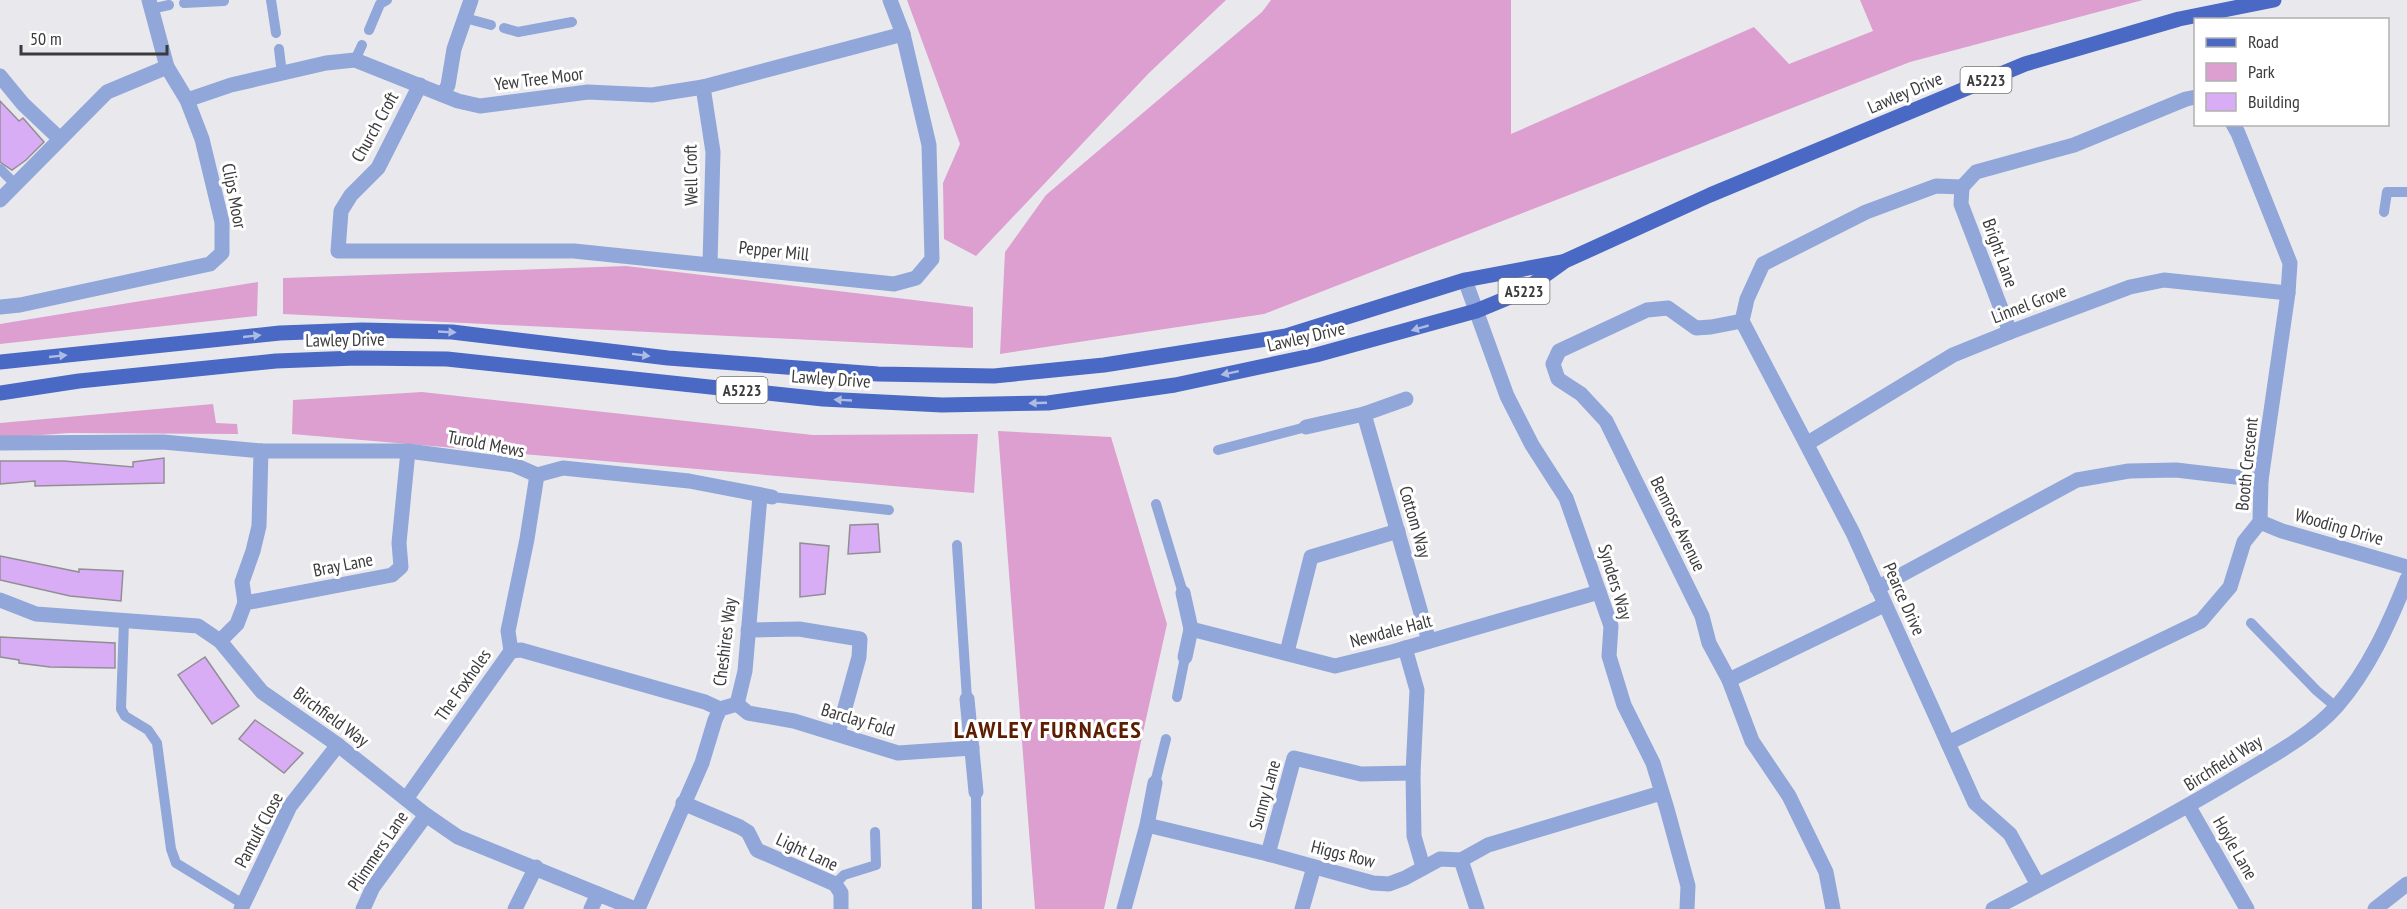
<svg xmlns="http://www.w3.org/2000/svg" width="2407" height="909" font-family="'PT Sans Narrow',sans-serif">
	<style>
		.green { fill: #dc9fd0 }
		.building { fill: #d9acf6; stroke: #928f93; stroke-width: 1.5 }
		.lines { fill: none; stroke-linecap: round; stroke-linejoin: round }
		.lane { stroke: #91a6d9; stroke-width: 10 }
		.street { stroke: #91a6d9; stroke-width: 15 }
		.primary { stroke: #4969c4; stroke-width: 15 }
		.oneway { fill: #adbce4 }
		.labels { text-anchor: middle; stroke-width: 6; stroke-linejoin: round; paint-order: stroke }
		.shield { fill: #fff; stroke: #767576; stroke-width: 1.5 }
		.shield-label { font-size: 16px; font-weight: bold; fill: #3b3a3c }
		.street-label { font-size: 18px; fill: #3b3a3c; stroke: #fff }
		.district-label { font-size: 24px; font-weight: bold; letter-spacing: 1.5px; fill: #5d1d02; stroke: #fff }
	</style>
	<rect width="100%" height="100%" fill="#e9e9ed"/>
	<g class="green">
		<path d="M907 0H1226L1149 73 976 256 944 239 943 183 960 144Z"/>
		<path d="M1271 0H1511V134L1754 27 1789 64 1873 31 1860 0H2143L1910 62 1264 314 1000 354 1005 252 1046 195 1262 12Z"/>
		<path d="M626 266 973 307V348L283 314V278Z"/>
		<path d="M258 282 257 316 0 344V324Z"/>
		<path d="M422 392 813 435 978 434 974 493 292 434 293 400Z"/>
		<path d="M213 404 216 423 237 424 238 434 69 433 0 438V423Z"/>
		<path d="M998 431 1111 437 1167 624 1104 909H1035Z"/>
	</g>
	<g class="building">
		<path d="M0 101 19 121 23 118 44 142 26 160 12 170 0 162Z"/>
		<path d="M164 458V483L35 486V481L0 484V461H64L133 467V462Z"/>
		<path d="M878 524 880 552 848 554 850 525Z"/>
		<path d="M800 543 829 546 825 594 800 597Z"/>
		<path d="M0 556 79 572V569L123 571 121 601 70 596 0 580Z"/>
		<path d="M0 637 115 643V668L50 667 19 663V660L0 657Z"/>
		<path d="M205 657 239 706 212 724 178 675Z"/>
		<path d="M255 720 303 753 284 773 239 739Z"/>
	</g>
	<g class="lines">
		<g class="lane">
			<path d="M271 0 276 33"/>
			<path d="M184 3 224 1"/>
			<path d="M151 9 169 5"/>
			<path d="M465 18 491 25"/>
			<path d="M504 28 518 32 572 22"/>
			<path d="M369 30 380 4 387 0"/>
			<path d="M279 49 282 74"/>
			<path d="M355 60 362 45"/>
			<path d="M0 169 15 184"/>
			<path d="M2384 212 2387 192H2407"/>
			<path d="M1218 450 1306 427"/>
			<path d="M772 497 889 510"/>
			<path d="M1156 504 1183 593"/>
			<path d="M957 545 967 699"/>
			<path d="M124 621 121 709 125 716 148 730 157 743 171 849 176 863 243 904"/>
			<path d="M2251 623 2317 691 2336 707"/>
			<path d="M1177 697 1185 657"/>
			<path d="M1155 783 1166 739"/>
			<path d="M976 792 977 909"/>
			<path d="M835 884 844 875 876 865 875 832"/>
		</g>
		<g class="street">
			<path d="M0 76 23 104 60 139"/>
			<path d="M420 85 378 168 351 195 341 211 338 251H574L894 284 916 278 932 259 929 145 903 34 890 0"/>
			<path d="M703 87 713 152 710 264"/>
			<path d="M443 95 448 85 454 49 471 0"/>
			<path d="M187 100 231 85 326 63 355 60 458 101 480 106 588 92 652 95 703 87 903 34"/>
			<path d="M1962 187 1976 172 2074 145 2186 99 2196 97"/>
			<path d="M1962 187 1961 204 2010 332"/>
			<path d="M0 200 107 92 167 67"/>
			<path d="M1465 280 1507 396 1532 445 1566 498 1611 626 1609 656 1624 705 1653 763 1667 809 1688 886 1687 909"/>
			<path d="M0 307 20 305 210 264 222 253V222L202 139 187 100 167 67 149 0"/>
			<path d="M1742 321 1711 327 1696 328 1668 308 1647 310 1559 351 1553 364 1558 379 1581 394 1606 421 1702 616 1709 643 1729 680 1752 741 1789 796 1826 872 1833 909"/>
			<path d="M1742 321 1853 533 1975 803 2010 834 2038 885"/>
			<path d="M1742 321 1747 299 1763 264 1866 212 1936 186 1962 187"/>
			<path d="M1364 414 1429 641"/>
			<path d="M1306 427 1364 414 1406 399"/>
			<path d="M0 443 163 442 261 451 259 526 253 551 242 582 245 603 237 624 220 641"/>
			<path d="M1808 443 1953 355 2010 332 2130 287 2164 280 2288 293"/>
			<path d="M261 451H408L514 465 537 475 563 468 689 481 772 497"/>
			<path d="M2260 522 2282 531 2407 567"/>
			<path d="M1877 588 2077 480 2129 471 2176 470 2261 480"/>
			<path d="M1183 593 1191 629 1335 666 1392 652 1599 592"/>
			<path d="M0 600 36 614 198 626 220 641 262 692 338 745 426 815 458 837 635 909"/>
			<path d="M245 603 392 575 401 567 399 543 408 451"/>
			<path d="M748 630 799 629 860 639 859 657 838 733"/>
			<path d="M1405 648 1417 690 1413 773 1414 836 1423 867"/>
			<path d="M511 651 521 650 705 702 720 709"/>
			<path d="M1287 652 1311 557 1398 531"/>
			<path d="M1185 657 1191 629"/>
			<path d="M1729 680 1884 605"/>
			<path d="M967 699 976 792"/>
			<path d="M737 704 748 713 794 721 898 753 972 748"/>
			<path d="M1948 743 2201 621 2230 587 2244 542 2260 522 2261 480 2288 293 2290 263 2238 133 2233 124"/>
			<path d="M406 799 511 651 508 631 527 539 537 475"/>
			<path d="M683 803 740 827 748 832 757 850 835 884 841 893V909"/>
			<path d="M2189 807 2247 909"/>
			<path d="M1147 825 1268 854 1373 883 1389 884 1405 878 1440 859 1461 860 1488 845 1661 793"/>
			<path d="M1268 854 1294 758 1361 774 1413 773"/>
			<path d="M1461 860 1477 909"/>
			<path d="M241 909 290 806 338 745"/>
			<path d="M363 909 373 887 426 815"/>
			<path d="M515 909 536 867"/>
			<path d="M591 909 598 894"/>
			<path d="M638 909 702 763 715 720 720 709 737 704 745 671 760 496"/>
			<path d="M1124 909 1147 825 1155 783"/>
			<path d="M1302 909 1314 867"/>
			<path d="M1993 909C2078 864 2163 822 2245 772 2277 753 2312 734 2337 706 2369 669 2389 624 2407 579"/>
			<path d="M2375 909 2407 884"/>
		</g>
		<g class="primary">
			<path d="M0 362 280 333 362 330 452 332 668 358 878 374 994 376 1104 365 1286 336 1465 280 1561 262"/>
			<path d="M0 393 79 381 276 361 356 358 447 359 823 399 942 405 1048 403 1175 385 1316 355 1476 311 1522 292 1565 261 1710 195 2025 64 2179 19 2274 0"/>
		</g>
	</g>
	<defs><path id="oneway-solid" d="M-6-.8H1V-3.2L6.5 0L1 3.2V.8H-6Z" transform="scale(1.5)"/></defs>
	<g class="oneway">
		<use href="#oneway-solid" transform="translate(1420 328) rotate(164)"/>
		<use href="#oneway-solid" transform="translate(447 332) rotate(3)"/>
		<use href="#oneway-solid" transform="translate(252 336) rotate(-6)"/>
		<use href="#oneway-solid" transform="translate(641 355) rotate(7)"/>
		<use href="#oneway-solid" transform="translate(58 356) rotate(-6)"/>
		<use href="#oneway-solid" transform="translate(1230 373) rotate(168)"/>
		<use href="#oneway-solid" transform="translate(843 400) rotate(-177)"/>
		<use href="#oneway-solid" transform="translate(1038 403) rotate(178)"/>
	</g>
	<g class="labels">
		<g class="shield">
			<rect x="1960.5" y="67" width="51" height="26" rx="4.5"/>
			<rect x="1498.5" y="278" width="51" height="26" rx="4.5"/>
			<rect x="716.5" y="377" width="51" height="26" rx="4.5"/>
		</g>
		<g class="shield-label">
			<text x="1986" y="86">A5223</text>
			<text x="1524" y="297">A5223</text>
			<text x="742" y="396">A5223</text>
		</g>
		<g class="street-label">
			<text transform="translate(539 79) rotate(-7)" y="6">Yew Tree Moor</text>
			<text transform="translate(1905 93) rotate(-23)" y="6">Lawley Drive</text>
			<text transform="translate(375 127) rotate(-61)" y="6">Church Croft</text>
			<text transform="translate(691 175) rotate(-91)" y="6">Well Croft</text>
			<text transform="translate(234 196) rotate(79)" y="6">Clips Moor</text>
			<text transform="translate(774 251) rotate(6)" y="6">Pepper Mill</text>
			<text transform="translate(2000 253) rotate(70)" y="6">Bright Lane</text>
			<text transform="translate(2029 304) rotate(-21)" y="6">Linnel Grove</text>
			<text transform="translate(1306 337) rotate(-13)" y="6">Lawley Drive</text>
			<text transform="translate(345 340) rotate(-1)" y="6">Lawley Drive</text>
			<text transform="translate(831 379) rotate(4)" y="6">Lawley Drive</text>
			<text transform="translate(486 444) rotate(11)" y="6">Turold Mews</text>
			<text transform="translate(2247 464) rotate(-84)" y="6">Booth Crescent</text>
			<text transform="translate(1415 522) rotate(74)" y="6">Cottom Way</text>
			<text transform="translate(1678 524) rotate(64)" y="6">Bemrose Avenue</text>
			<text transform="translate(2339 527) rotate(16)" y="6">Wooding Drive</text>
			<text transform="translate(343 565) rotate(-11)" y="6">Bray Lane</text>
			<text transform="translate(1615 582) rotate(73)" y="6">Synders Way</text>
			<text transform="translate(1904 599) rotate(66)" y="6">Pearce Drive</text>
			<text transform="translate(1391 631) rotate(-15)" y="6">Newdale Halt</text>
			<text transform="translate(725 642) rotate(-83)" y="6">Cheshires Way</text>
			<text transform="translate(463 685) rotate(-55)" y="6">The Foxholes</text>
			<text transform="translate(331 717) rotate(36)" y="6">Birchfield Way</text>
			<text transform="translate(858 720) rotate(17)" y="6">Barclay Fold</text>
			<text transform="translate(2223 763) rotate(-32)" y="6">Birchfield Way</text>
			<text transform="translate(1265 795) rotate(-74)" y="6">Sunny Lane</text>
			<text transform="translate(259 830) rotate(-62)" y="6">Pantulf Close</text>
			<text transform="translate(2235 848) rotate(60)" y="6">Hoyle Lane</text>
			<text transform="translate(378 851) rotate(-56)" y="6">Plimmers Lane</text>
			<text transform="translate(807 852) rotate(25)" y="6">Light Lane</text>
			<text transform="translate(1343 854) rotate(14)" y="6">Higgs Row</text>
		</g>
		<g class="district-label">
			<text x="1048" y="738">LAWLEY FURNACES</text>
		</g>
	</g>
	<rect x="2194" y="18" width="195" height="108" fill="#ffffff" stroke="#b1b0b1" stroke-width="1.5"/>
	<rect x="2206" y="38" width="30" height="9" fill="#4969c4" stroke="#b1b0b1" stroke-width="1.5"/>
	<text x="2248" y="48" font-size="18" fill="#3b3a3c">Road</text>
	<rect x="2206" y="63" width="30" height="18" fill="#dc9fd0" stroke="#b1b0b1" stroke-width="1.5"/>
	<text x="2248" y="78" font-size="18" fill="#3b3a3c">Park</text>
	<rect x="2206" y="93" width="30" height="18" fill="#d9acf6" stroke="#b1b0b1" stroke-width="1.5"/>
	<text x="2248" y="108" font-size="18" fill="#3b3a3c">Building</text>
	<path d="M21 45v9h146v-9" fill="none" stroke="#3b3a3c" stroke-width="3"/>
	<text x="30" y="45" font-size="18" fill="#3b3a3c" stroke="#ffffff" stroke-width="4.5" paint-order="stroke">50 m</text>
</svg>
